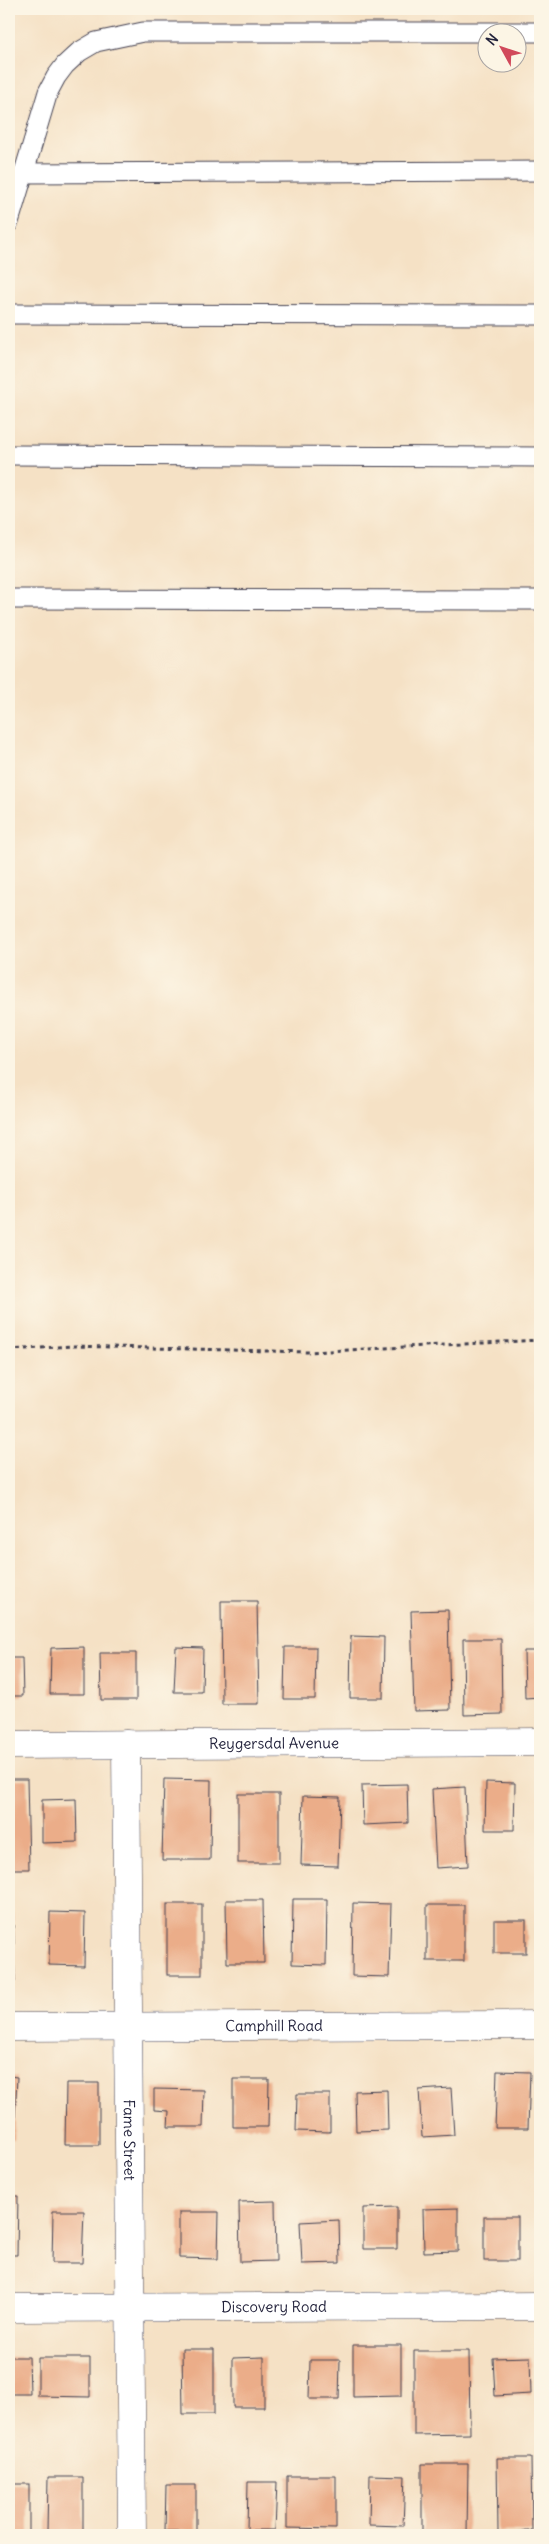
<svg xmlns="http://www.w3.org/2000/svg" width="549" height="2544" font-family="Delius,sans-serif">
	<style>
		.building { fill: #ebad89 }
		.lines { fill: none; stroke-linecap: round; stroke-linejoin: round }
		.service-casing { stroke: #423f50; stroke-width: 21 }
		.minor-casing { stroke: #423f50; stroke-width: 29 }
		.path { stroke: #423f50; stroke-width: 3; stroke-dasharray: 4 4; stroke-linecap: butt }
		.service { stroke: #fff; stroke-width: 19 }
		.minor { stroke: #fff; stroke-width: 28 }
		.labels { text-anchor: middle; stroke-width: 4; stroke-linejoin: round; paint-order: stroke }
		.street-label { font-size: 15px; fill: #22223b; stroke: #fcf5e5 }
	</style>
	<rect width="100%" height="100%" fill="#fcf5e5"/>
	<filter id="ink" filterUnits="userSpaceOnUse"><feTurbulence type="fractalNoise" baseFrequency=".02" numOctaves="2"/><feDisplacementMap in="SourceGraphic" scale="10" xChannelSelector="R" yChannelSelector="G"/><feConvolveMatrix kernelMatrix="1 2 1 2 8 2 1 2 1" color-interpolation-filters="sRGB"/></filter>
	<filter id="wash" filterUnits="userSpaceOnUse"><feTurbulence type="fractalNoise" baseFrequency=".0096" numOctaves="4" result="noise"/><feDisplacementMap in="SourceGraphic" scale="20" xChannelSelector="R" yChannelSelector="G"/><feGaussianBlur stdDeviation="1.12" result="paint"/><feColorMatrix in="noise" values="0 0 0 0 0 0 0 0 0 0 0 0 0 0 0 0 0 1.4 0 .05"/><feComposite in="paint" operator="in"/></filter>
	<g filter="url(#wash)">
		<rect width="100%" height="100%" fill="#f5e1c5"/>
		<g id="blocks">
			<g class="building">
				<path d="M221 1601H257L259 1704H222Z"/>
				<path d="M448 1610 450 1710 414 1711 411 1611Z"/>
				<path d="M351 1636 384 1637 383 1698H350Z"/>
				<path d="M463 1639H501L502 1714 464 1715Z"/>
				<path d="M84 1647V1694H50L51 1648Z"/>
				<path d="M176 1647 203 1648 202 1692H174Z"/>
				<path d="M285 1647H316L315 1699H284Z"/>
				<path d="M524 1651H540V1697L525 1698Z"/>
				<path d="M100 1653H136V1700H101Z"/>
				<path d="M9 1658H22L23 1696H9Z"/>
				<path d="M9 1779H27L29 1869H9Z"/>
				<path d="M164 1779 211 1780 210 1860H162Z"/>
				<path d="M486 1782 515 1783 514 1830H485Z"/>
				<path d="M407 1784 408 1823 363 1825 362 1785Z"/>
				<path d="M465 1787 468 1866 436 1868 432 1789Z"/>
				<rect x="238" y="1794" width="41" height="69"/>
				<path d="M303 1796 340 1797 338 1866 301 1865Z"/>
				<path d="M76 1799 77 1842 42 1843V1800Z"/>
				<path d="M293 1899H327L326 1965 292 1964Z"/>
				<path d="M226 1900H263L264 1963H227Z"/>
				<path d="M353 1903 391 1904 389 1977 352 1976Z"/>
				<rect x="167" y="1904" width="35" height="71"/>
				<rect x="427" y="1905" width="37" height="56"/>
				<path d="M9 1908H13L15 1982H9Z"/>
				<path d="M50 1912 85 1913 84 1966 49 1965Z"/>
				<rect x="494" y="1920" width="32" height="33"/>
				<path d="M497 2071 530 2072 528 2128H495Z"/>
				<path d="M9 2076 17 2077 14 2140H9Z"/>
				<path d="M233 2079H269L268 2127H233Z"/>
				<path d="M66 2083H99V2145H65Z"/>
				<path d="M451 2088 454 2135 422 2137 419 2090Z"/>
				<path d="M154 2089 204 2090 203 2127H168L169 2111 154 2110Z"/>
				<path d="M387 2090 388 2130 356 2131 355 2091Z"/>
				<path d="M297 2094H330V2132L296 2131Z"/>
				<path d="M9 2196H18L17 2255H9Z"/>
				<path d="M275 2201 276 2261 240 2262 239 2202Z"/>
				<path d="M397 2207V2249H363V2208Z"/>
				<path d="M458 2208V2251L424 2252 423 2209Z"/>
				<path d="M53 2211H84L82 2263H52Z"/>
				<path d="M179 2212H219L218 2259 179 2258Z"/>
				<rect x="484" y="2217" width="34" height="44"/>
				<path d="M339 2220 340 2263 302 2264 300 2222Z"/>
				<path d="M353 2345H401V2396L353 2397Z"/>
				<path d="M182 2349H214V2414H183Z"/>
				<path d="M414 2351H469L470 2434 414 2435Z"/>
				<path d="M9 2357H29L30 2394H9Z"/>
				<path d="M264 2357V2407H233V2358Z"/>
				<path d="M530 2357 531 2394 495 2396 493 2358Z"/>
				<path d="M38 2358H90V2397L38 2396Z"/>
				<path d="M310 2360H340L339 2399H309Z"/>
				<path d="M497 2458H531L532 2531 498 2532Z"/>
				<path d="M422 2464H468L467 2535H422Z"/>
				<path d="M370 2475 405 2476 403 2526 369 2525Z"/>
				<path d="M287 2476H336V2529L287 2528Z"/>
				<path d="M48 2477H83V2532H47Z"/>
				<path d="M248 2482H277L275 2530H247Z"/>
				<rect x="9" y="2484" width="20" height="51"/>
				<path d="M166 2485H196V2531H165Z"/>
			</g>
		</g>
	</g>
	<g filter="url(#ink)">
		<use href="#blocks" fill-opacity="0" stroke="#423f50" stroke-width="1"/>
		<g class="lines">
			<g class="service-casing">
				<g id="service">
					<path d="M24 173 540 171"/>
					<path d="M9 222 48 92 56 77 65 65 79 52 96 42 143 32H540"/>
					<path d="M9 314 540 315"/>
					<path d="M9 455 540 457"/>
					<path d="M9 599 540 600"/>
				</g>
			</g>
			<g class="minor-casing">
				<g id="minor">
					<path id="s1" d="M126 1744 132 2535"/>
					<path id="s2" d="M9 1745 540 1742"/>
					<path id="s3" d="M9 2027 540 2025"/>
					<path id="s4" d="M9 2308 540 2306"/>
				</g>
			</g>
			<path class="path" d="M9 1350 72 1346 309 1352 540 1340"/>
			<use href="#service" class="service"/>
			<use href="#minor" class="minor"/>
		</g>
	</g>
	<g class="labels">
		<g class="street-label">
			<text dy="5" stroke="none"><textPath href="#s2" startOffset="265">Reygersdal Avenue</textPath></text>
			<text dy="5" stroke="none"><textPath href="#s3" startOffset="265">Camphill Road</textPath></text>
			<text dy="5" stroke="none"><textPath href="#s1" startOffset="396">Fame Street</textPath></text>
			<text dy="5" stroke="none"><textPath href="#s4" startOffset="265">Discovery Road</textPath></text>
		</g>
	</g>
	<rect width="549" height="2544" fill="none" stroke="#fcf5e5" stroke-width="30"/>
	<g transform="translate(502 48) rotate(310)"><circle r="24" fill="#fcf5e5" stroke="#a5a1a1"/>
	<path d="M0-4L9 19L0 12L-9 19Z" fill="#d1495b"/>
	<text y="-8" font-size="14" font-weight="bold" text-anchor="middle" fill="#22223b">N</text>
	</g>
</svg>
